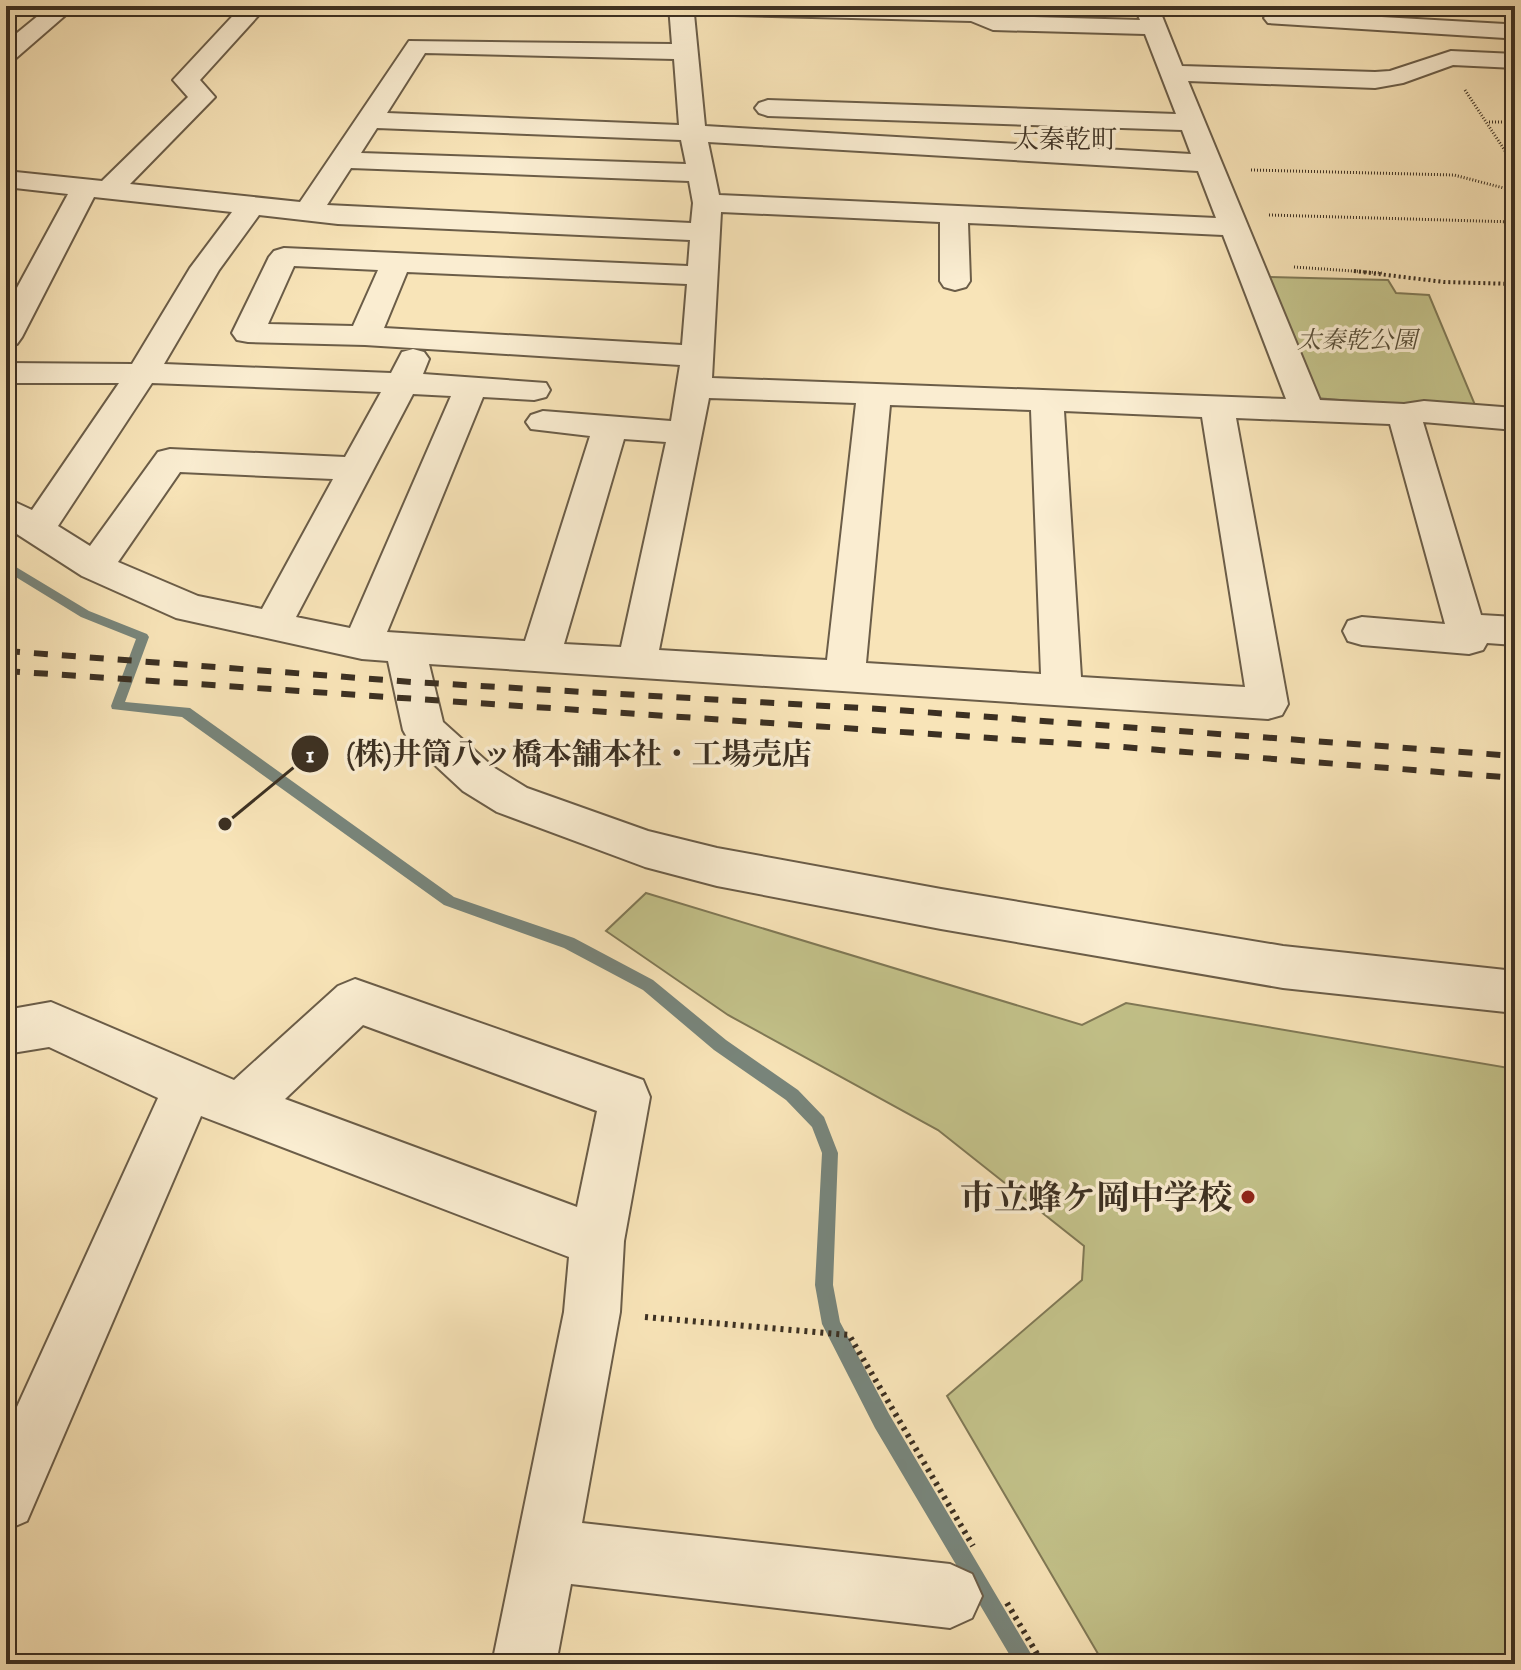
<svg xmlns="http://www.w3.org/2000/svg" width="1521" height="1670" font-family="'IM FELL English','Noto Serif JP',serif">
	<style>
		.green { fill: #c3c28a; stroke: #807956; stroke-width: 2 }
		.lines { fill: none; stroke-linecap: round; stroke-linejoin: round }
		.stream { fill: #78857b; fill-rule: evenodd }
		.minor-casing { stroke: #6b5d48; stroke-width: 4 }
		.path-far2 { stroke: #3c3022; stroke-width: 3; stroke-dasharray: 1 2; stroke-linecap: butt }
		.path-far1 { stroke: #3c3022; stroke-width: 4; stroke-dasharray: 2 3; stroke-linecap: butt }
		.path { stroke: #3c3022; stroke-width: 6; stroke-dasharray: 3 5; stroke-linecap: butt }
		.minor { fill: #faedd1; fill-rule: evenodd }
		.rail { stroke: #3c3022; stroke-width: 6; stroke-dasharray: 14 14; stroke-linecap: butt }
		.poi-dot { fill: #8f2418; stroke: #faedd1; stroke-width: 3 }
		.labels { text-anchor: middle; stroke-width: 7; stroke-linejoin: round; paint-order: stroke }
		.far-park-label { font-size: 24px; font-style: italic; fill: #574d37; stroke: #faedd1 }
		.far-neighbourhood-label { font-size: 26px; fill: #3c3022; stroke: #faedd1 }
		.near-poi-label { font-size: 34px; font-weight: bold; fill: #3c3022; stroke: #faedd1; text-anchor: end }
		.leader { fill: none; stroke: #3c3022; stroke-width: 3 }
		.callout-dot { fill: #3c3022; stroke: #faedd1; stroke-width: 3 }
		.mark-label { font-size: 24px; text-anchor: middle; font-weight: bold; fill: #fff }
		.callout-label { font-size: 30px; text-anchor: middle; font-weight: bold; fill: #3c3022; stroke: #faedd1; stroke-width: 7; stroke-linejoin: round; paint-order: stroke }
	</style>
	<rect width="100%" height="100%" fill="#f8e4b8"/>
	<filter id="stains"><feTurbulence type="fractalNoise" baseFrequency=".0025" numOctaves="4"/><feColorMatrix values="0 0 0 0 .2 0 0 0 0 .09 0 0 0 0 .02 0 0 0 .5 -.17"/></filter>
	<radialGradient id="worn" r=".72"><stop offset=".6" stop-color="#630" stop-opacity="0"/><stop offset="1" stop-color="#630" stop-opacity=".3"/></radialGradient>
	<g class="green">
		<path d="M1265 277 1388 280 1396 293 1429 295 1478 412 1316 398Z"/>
		<path d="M646 893 1082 1025 1126 1003 1515 1069V1664H1104L947 1396 1082 1280 1084 1246 938 1130 728 1015 606 931Z"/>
	</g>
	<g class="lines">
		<path class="stream" d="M6 561 89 611 147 634 149 637 125 702 190 708 454 897 574 938 653 980 726 1040 798 1090 824 1117 838 1153 833 1285 840 1322 889 1414 1037 1664H1015L875 1428 822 1324 815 1285 822 1153 812 1127 786 1100 714 1050 643 990 564 948 444 905 182 717 112 709 111 706 136 639 81 617 6 571Z"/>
		<g class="minor-casing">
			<g id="minor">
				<path d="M50 6H76L15 59 6 61V42Z"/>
				<path d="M242 6H267L200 80 215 97 130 184 300 202 409 41 672 44 669 6 976 7 998 16 1140 20 1134 6H1158L1182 66 1375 72 1390 71 1451 51 1515 54V68L1453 65 1403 83 1375 88 1188 81 1320 400 1404 404 1424 401 1515 408V430L1423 422 1481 615 1515 617V645L1487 643 1483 650 1469 654 1362 645 1348 641 1343 631 1348 621 1362 617 1445 624 1390 424 1236 418 1288 704 1282 715 1268 719 429 664 443 722 493 767 527 788 648 831 717 848 941 889 1283 946 1515 971V1013L1283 988 941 929 717 886 645 867 497 812 463 791 409 741 403 730 388 661 362 659 176 618 82 576 6 527V498L32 510 119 383H6V363L132 364 190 268 232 212 94 197 22 337 17 344 6 346V308L68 194 6 187V171L102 181 188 97 173 80ZM694 14 971 21 993 30 1145 34 1176 114 768 100 759 103 755 108 759 113 768 116 1182 130 1191 154 705 126ZM425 53 674 59 679 125 387 113ZM377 128 681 140 686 164 361 153ZM708 142 1198 171 1216 218 719 195ZM351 168 689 181 693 203 691 223 327 205ZM721 212 940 222V281L944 287 955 290 966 287 970 281 968 223 1223 235 1286 399 712 378ZM259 215 338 224 690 240 688 266 284 248 274 251 269 257 232 333 237 340 248 342 365 345 680 365 671 421 543 411 531 415 526 422 531 429 590 436 525 641 387 632 483 397 534 400 546 397 550 390 546 383 423 374 429 359 424 352 413 349 402 352 391 373 164 364 219 270ZM294 266 378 270 353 326 268 324ZM407 272 687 284 682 345 384 328ZM152 383 381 392 345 457 170 449 158 452 90 546 58 526ZM413 394 451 396 350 628 296 617ZM709 398 856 403 827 660 659 650ZM890 405 1031 410 1041 674 866 663ZM1064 411 1202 417 1245 687 1081 677ZM624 439 666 442 621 647 564 644ZM180 472 333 479 262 609 198 596 118 562Z"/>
				<path d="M1276 11 1505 24 1513 26 1515 34 1505 38 1268 23 1264 18 1268 13Z"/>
				<path d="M355 979 643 1080 650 1097 624 1241 620 1312 582 1523 950 1564 972 1574 982 1596 972 1618 950 1628 571 1584 556 1664H492L564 1312 569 1257 201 1116 27 1521 6 1530V1431L158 1098 49 1047 6 1054V1010L51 1002 234 1080 338 986ZM363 1025 597 1111 577 1207 285 1099Z"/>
			</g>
		</g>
		<g class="path-far2">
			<path d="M1465 90 1515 166"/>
			<path d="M1489 122H1515"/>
			<path d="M1251 170 1454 175 1515 191"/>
			<path d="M1269 215 1515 222"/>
			<path d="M1294 267 1382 273"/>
		</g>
		<path class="path-far1" d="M1354 271 1444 282 1515 284"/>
		<g class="path">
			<path d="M645 1317 849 1335 973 1546"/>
			<path d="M1007 1603 1043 1664"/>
		</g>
		<use href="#minor" class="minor"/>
		<g class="rail">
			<path d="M6 651 412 682 896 710 1515 756"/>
			<path d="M6 671 1122 747 1515 778"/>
		</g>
	</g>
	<circle class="poi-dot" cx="1248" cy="1197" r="8"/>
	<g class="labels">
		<g class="far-park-label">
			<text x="1357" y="348">太秦乾公園</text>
		</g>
		<g class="far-neighbourhood-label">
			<text x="1065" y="148">太秦乾町</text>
		</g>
		<g class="near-poi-label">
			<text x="1232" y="1209">市立蜂ケ岡中学校</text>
		</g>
	</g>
	<path class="leader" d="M225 824L310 754"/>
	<g class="callout-dot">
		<circle cx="225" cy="824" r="8"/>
		<circle cx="310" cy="754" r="20"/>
	</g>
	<g class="mark-label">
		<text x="310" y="762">1</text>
	</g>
	<g class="callout-label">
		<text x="579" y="764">(株)井筒八ッ橋本舗本社・工場売店</text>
	</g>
	<rect width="1521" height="1670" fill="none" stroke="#f8e4b8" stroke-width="32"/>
	<rect x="8" y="8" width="1505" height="1654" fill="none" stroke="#3c3022" stroke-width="4"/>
	<rect x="16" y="16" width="1489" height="1638" fill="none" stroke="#3c3022" stroke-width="2"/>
	<rect width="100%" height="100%" filter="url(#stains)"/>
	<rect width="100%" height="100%" fill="url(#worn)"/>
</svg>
